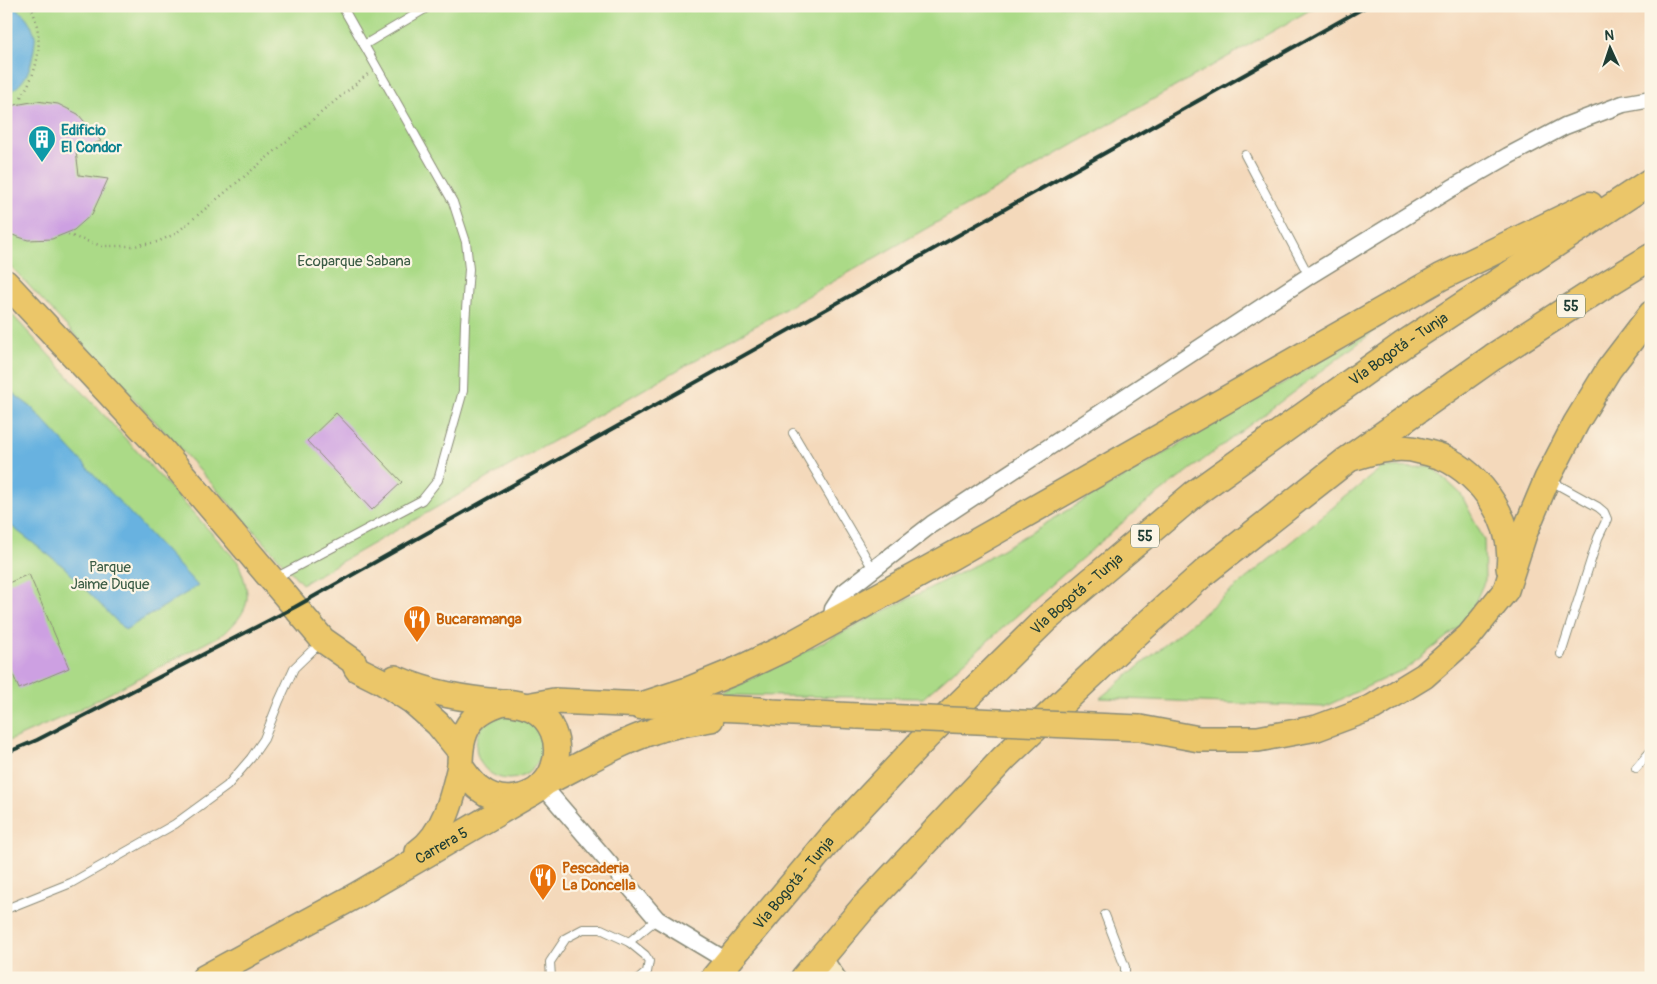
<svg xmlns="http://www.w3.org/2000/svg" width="1657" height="984" font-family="Pangolin,sans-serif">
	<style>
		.green { fill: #abda87; stroke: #658c5e }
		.water { fill: #68b2e0; stroke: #44788a }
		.building { fill: #cda0e2 }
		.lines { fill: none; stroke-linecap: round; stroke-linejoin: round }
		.service-casing { stroke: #8a8b78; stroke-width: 10 }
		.minor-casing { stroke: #8a8b78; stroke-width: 19 }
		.secondary-casing { stroke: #8a8b78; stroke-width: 25 }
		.primary-casing { stroke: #8a8b78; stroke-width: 28 }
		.trunk-casing { stroke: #8a8b78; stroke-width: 29 }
		.path { stroke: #8a8b78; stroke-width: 2.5; stroke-dasharray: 1 4; stroke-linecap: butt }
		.service { stroke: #fff; stroke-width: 8 }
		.minor { stroke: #fff; stroke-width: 16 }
		.secondary { stroke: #f7e8c3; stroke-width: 22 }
		.primary { stroke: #ebc669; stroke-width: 25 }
		.trunk { stroke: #ebc669; stroke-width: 26 }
		.rail { stroke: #1f3d34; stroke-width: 4 }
		.primary-bridge-casing { stroke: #8a8b78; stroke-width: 28; stroke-linecap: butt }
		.primary-bridge { stroke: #ebc669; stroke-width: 25 }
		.labels { text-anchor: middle; stroke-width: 4.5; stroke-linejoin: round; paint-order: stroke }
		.shield { fill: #fcf5e5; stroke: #617469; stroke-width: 1 }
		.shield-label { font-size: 14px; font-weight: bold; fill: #1f3d34 }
		.culture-label { font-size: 15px; font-weight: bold; fill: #0d838f; stroke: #fcf5e5; text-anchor: start }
		.park-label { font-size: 15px; fill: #3b5c45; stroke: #fcf5e5 }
		.street-label { font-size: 15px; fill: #1f3d34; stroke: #fcf5e5 }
		.food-label { font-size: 15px; font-weight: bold; fill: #c56008; stroke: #fcf5e5; text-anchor: start }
	</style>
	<rect width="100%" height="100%" fill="#fcf5e5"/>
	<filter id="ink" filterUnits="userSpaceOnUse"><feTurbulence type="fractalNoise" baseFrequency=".02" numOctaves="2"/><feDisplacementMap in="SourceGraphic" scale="10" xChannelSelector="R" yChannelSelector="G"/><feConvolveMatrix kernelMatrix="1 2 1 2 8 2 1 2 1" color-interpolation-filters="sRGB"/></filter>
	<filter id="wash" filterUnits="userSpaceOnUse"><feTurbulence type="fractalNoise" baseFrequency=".0096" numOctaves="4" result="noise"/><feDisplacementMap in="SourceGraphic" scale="20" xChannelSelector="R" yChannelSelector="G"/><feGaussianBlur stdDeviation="1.12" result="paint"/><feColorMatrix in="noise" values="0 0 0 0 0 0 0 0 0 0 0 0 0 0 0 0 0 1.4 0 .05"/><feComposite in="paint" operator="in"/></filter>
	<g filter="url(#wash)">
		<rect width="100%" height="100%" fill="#f4d9bb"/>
		<g class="green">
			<path d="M6 6H1317L302 584 175 443 6 261Z"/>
			<path d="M6 308 238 562C251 597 253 606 225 633L72 713 6 742Z"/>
			<path d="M1385 323 1138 509 923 698 719 695 977 564Z"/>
			<path d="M1432 467 1461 494 1484 540 1485 580 1467 621 1407 668 1324 707 1100 698 1381 468Z"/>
			<circle cx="509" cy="746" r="33"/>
		</g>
		<g class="water">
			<path d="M6 6C21 6 31 22 35 35 36 42 32 62 29 69 25 81 16 89 6 95Z"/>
			<path d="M6 388 31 407 198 586 125 630 64 567 6 522Z"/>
		</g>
		<g id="blocks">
			<g class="building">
				<path d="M37 101 58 104 78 114 101 141 76 151 79 175 108 179 92 214 74 230 52 239 28 240 6 233V109L15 105Z"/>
				<path d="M336 413 402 482 372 510 307 441Z"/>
				<path d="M29 574 69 668 19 689 6 658V584Z"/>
			</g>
		</g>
	</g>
	<g filter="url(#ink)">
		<use href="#blocks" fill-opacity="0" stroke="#8a8b78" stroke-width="1"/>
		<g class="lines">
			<g class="service-casing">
				<g id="service">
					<path d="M364 45 430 6"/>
					<path d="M1245 155 1309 276"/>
					<path d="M793 433 873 569"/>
					<path d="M1551 481 1598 507 1604 512 1607 519 1598 538 1561 654"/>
					<path d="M275 578 422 500 438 480 463 391 465 323 469 269 466 242 453 202 342 6"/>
					<path d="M1636 768 1651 751"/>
					<path d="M6 909 71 883 175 824 227 786 251 758 264 739 279 701 294 668 320 643"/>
					<path d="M1105 915 1125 967V978"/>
					<path d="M629 942 657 919"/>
					<path d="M551 978 550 962 566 938 583 929H601L629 942 645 955 649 961 647 972 640 978"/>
				</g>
			</g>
			<g class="minor-casing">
				<g id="minor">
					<path d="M831 624 833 609 844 592 932 524 1309 276 1452 188 1508 156 1565 126 1623 104 1651 99"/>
					<path d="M543 786 657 919 727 961"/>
				</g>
			</g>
			<g class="secondary-casing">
				<path id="secondary" d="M820 958 834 978"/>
			</g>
			<g class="primary-casing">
				<g id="primary">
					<path d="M6 283 163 451 323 640 353 661 357 669 381 681 412 701 438 724 460 751"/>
					<path d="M1352 458C1371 452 1391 446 1412 449 1421 451 1433 454 1442 457 1482 475 1515 523 1509 568"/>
					<path d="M395 678C430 693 463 699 501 702"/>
					<path d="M504 702C514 703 524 704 533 709 572 731 560 793 516 798 503 800 490 797 480 789 471 783 466 774 460 766 460 731 469 712 504 702Z"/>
					<path d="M526 706 554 701 760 710 772 712 858 716"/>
					<path d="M1140 728 1199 739H1258L1317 728 1373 707 1424 676 1469 636 1506 590 1524 534 1547 479 1576 423 1609 369 1651 314"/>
					<path d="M545 783C581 765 616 744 654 731 673 725 692 722 711 719"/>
					<path d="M418 852C445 833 453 796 460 766"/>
					<path id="s1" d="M204 978 355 896 530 794"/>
				</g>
			</g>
			<g class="trunk-casing">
				<g id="trunk">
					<path d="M640 706 689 690 738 670 785 648 952 556 1441 277 1590 205"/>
					<path id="s2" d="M714 978 832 837 925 738 1045 620 1194 494 1404 344 1651 181"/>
					<path d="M804 978 863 908 1004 758 1117 651 1206 571 1347 460 1493 357 1597 290 1651 257"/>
				</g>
			</g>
			<g class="path">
				<path d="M21 97C40 68 44 39 31 6"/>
				<path d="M68 235 102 246H134L157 242 175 234 369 73"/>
			</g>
			<use href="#service" class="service"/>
			<use href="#minor" class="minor"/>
			<use href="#secondary" class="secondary"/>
			<use href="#primary" class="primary"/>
			<use href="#trunk" class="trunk"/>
			<path class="rail" d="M6 753 37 740 295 607 1367 6"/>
			<g class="primary-bridge-casing">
				<path id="primary-bridge" d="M858 716 1140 728"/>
			</g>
			<use href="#primary-bridge" class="primary-bridge"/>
		</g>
	</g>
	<defs>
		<g id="building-pin" transform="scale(1.4375)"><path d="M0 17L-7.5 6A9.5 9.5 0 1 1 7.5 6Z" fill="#0f9aa8" stroke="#fcf5e5"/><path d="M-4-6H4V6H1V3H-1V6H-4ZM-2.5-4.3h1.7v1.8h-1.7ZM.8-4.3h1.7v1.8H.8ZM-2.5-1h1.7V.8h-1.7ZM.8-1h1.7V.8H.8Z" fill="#fff"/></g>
		<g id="restaurant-pin" transform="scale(1.4375)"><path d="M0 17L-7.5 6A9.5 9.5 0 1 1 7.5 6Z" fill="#e8710a" stroke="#fcf5e5"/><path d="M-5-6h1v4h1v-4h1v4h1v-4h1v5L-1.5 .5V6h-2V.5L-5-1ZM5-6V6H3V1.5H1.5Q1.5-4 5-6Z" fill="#fff"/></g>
	</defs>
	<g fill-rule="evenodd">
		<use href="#building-pin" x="42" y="139"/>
		<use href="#restaurant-pin" x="417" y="619"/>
		<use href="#restaurant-pin" x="543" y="877"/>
	</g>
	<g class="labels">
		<g class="shield">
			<rect x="1557" y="294.5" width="28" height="23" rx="4"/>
			<rect x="1131" y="524.5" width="28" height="23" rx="4"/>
		</g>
		<g class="shield-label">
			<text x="1571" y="311">55</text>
			<text x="1145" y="541">55</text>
		</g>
		<g class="culture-label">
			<text x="61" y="135">Edificio<tspan x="61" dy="17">El Condor</tspan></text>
		</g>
		<g class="park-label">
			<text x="354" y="266">Ecoparque Sabana</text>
			<text x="110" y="572">Parque<tspan x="110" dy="17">Jaime Duque</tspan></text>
		</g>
		<g class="street-label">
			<text dy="5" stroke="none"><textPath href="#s2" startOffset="934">Vía Bogotá - Tunja</textPath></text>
			<text dy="5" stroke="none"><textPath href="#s2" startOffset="529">Vía Bogotá - Tunja</textPath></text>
			<text dy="5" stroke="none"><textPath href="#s1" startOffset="272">Carrera 5</textPath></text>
			<text dy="5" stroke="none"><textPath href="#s2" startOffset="124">Vía Bogotá - Tunja</textPath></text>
		</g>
		<g class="food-label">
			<text x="436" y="624">Bucaramanga</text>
			<text x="562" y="873">Pescaderia<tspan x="562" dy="17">La Doncella</tspan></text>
		</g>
	</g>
	<rect width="1657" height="984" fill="none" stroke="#fcf5e5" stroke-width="25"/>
	<g transform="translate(1610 48) rotate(357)" stroke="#fcf5e5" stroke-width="4" paint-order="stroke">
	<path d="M0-4L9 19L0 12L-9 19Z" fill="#1f3d34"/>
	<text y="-8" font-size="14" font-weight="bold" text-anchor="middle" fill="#1f3d34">N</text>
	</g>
</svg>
